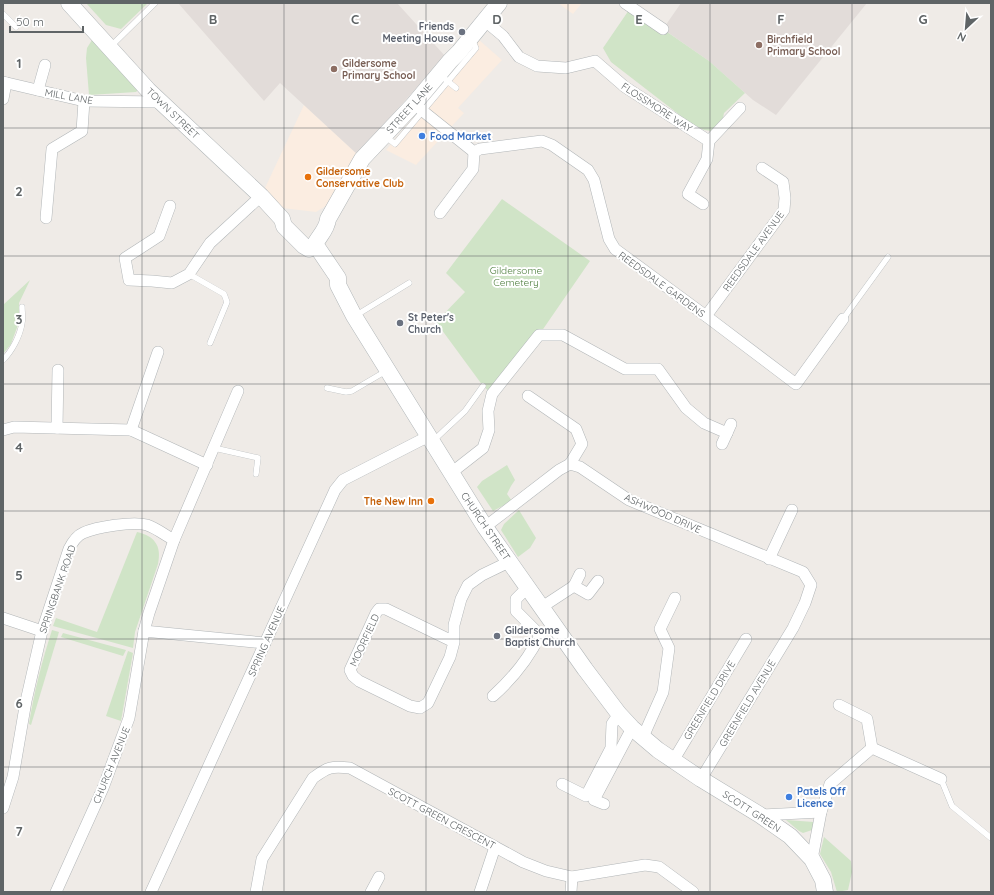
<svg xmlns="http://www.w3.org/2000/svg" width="994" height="895" font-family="Quicksand,sans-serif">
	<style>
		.commercial { fill: #fbede1 }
		.education { fill: #e2dcd9 }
		.green { fill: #d0e4c7 }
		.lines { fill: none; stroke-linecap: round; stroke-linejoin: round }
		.lane-casing { stroke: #b2b6b8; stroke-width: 6 }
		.street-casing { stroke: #b2b6b8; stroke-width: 12 }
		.secondary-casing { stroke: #b1b6b8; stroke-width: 17 }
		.lane { stroke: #fff; stroke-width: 5.5 }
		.street { stroke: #fff; stroke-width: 11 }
		.secondary { stroke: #fff; stroke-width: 16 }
		.grid { fill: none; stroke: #5f6466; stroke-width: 1; stroke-opacity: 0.55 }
		.worship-dot { fill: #6b7280; stroke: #fff; stroke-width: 1.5 }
		.education-dot { fill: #8d6e63; stroke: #fff; stroke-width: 1.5 }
		.shop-dot { fill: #3f7fe0; stroke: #fff; stroke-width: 1.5 }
		.food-dot { fill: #e8710a; stroke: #fff; stroke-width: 1.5 }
		.labels { text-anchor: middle; stroke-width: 4; stroke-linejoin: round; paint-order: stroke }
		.worship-label { font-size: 10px; font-weight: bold; fill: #5b616d; stroke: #fff; text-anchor: start }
		.education-label { font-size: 10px; font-weight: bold; fill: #785e54; stroke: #fff; text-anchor: start }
		.street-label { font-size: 10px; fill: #5f6466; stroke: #fff }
		.shop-label { font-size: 10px; font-weight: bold; fill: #366cbe; stroke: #fff; text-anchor: start }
		.food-label { font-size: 10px; font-weight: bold; fill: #c56008; stroke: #fff; text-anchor: start }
		.park-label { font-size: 10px; fill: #4e7e3e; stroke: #fff }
		.grid-label { font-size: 13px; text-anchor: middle; font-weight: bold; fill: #5f6466; stroke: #fff; stroke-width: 4; stroke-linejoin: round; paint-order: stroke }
	</style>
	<rect width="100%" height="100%" fill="#efebe7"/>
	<g class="commercial">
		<path d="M558 3H582L573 14Z"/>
		<path d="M478 39 502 60 458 108 464 113 416 165 386 150Z"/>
		<path d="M304 105 357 154 326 206 316 212 282 208 265 188Z"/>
	</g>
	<g class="education">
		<path d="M178 3H397L445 56 357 154 280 83 264 101Z"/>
		<path d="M681 3H867L776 115 753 100 709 61 663 29Z"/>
	</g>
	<g class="green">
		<path d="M86 3H148L121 29 106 25Z"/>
		<path d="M631 7 709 61 745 93 724 113 722 123 712 131 704 130 690 123 611 62 603 48Z"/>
		<path d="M92 40 138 90 136 92 89 95 86 58 87 48Z"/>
		<path d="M502 199 590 261 539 335 492 394 483 386 436 322 465 292 446 273Z"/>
		<path d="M30 280 19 303V322L11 344 3 354V305Z"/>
		<path d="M507 465 515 480 511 486 507 494 512 501 493 511 477 487 482 481Z"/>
		<path d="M519 510 536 538 530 548 518 557 501 530 504 524Z"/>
		<path d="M137 532C154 536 162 545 158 564L135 632 133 648 53 626 56 618 97 632Z"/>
		<path d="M52 630 59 632 31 725 29 724C34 692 42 661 52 630Z"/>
		<path d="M63 633 126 650 123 656 61 637Z"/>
		<path d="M128 651 133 653 121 721 106 716Z"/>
		<path d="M786 820 814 822V826L812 830 803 833 799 831Z"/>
		<path d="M824 837 851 861 852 872 848 890 837 892 831 872 820 854Z"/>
	</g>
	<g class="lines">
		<g class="lane-casing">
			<g id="lane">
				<path d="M3 14 16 27"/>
				<path d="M110 47 155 3"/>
				<path d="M445 79 456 88"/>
				<path d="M385 136 395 144 476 48 472 39"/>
				<path d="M189 274 224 294 227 302 210 343"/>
				<path d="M355 316 409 283"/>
				<path d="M843 319 888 257"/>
				<path d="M3 360C12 351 20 336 22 323 23 318 22 312 22 307"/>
				<path d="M327 388 346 392 352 391 386 371"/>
				<path d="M434 440 465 411 483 386"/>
				<path d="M214 448 258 458 256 474"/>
				<path d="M941 779 952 806 991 838"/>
			</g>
		</g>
		<g class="street-casing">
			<g id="street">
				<path d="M625 3 663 29"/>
				<path d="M485 21 503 36 519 57 537 66 566 68 595 61 625 87 709 141 707 159 688 194 703 204"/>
				<path d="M3 82 84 101 161 102"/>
				<path d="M38 90 45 65"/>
				<path d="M3 99 6 83"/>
				<path d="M414 104 474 152 480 149 542 141 552 145 588 170 594 180 609 239 615 249 706 316 796 384 843 319"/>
				<path d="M709 141 740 108"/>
				<path d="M170 206 159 236 125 258 129 280 152 281 172 283 189 274 210 243 261 196"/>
				<path d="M440 213 473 169 474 152"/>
				<path d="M46 218 52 149 82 131 84 101"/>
				<path d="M706 316 784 210 785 198 783 182 762 168"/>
				<path d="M528 396 576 429 582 444 570 464"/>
				<path d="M57 428 58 370"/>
				<path d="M3 430 14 427 131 430 207 465"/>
				<path d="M131 430 158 352"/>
				<path d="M727 433 731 424"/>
				<path d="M451 473 483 448 489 430 488 411 492 394 539 335H563L625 369H658L686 408 704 423 727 433 722 444"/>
				<path d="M485 527 559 470 570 464 580 467 629 500 803 572 811 585 805 603 793 628 701 779"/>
				<path d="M769 559 792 510"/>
				<path d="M574 586 580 574"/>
				<path d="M542 607 574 586 588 594 598 581"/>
				<path d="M3 618 42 631"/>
				<path d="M144 631 265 643"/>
				<path d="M454 642 386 609H379L376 613 350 670 353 676 359 681 410 706 420 708 428 703 450 657 454 642V625L461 599 468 585 482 575 509 562"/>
				<path d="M493 696C512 679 529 658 540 635L516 611V599L528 587"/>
				<path d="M839 705 867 719 872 748"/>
				<path d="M643 737 663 692 669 648 660 629 675 598"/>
				<path d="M673 761 746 639"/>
				<path d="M562 784 586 796 611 748 612 724 619 714"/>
				<path d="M604 804 594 800 632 728"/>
				<path d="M3 808 13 777 26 701 42 631 69 549C72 543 76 536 83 533 96 527 133 521 147 525 156 528 165 535 174 540L238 391"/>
				<path d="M760 815 821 812"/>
				<path d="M812 859 821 812 830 784 872 748 941 779"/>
				<path d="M56 892 103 788 129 718 144 631 149 613 174 540"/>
				<path d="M151 892 335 490 343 480 429 436"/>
				<path d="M256 892 262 859 313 778C328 767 331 766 350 768L523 862 546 871 572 877 645 865 659 867 693 892"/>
				<path d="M371 892 379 877"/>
				<path d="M480 892 495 847"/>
				<path d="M571 892 572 877"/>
			</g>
		</g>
		<g class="secondary-casing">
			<g id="secondary">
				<path d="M69 3 148 90 261 196 282 219 284 226 304 246 309 249 314 246C318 237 327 230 328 219L362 159 414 104 450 61 459 52 499 3"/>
				<path d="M315 244 338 278V285L354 316 485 527 585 669 619 714 632 728 658 750 701 779 760 815 790 836 812 859 823 880 825 892"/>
			</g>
		</g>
		<use href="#lane" class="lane"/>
		<use href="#street" class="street"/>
		<use href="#secondary" class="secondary"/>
	</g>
	<path class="grid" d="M142 3V892M284 3V892M426 3V892M568 3V892M710 3V892M852 3V892M3 128H991M3 256H991M3 384H991M3 511H991M3 639H991M3 767H991"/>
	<g class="worship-dot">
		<circle cx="462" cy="32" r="4"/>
		<circle cx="400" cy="323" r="4"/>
		<circle cx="497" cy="636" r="4"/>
	</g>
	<g class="education-dot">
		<circle cx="759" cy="45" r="4"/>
		<circle cx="334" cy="69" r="4"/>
	</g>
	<g class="shop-dot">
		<circle cx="422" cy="136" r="4"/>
		<circle cx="789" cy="797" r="4"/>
	</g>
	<g class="food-dot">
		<circle cx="308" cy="177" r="4"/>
		<circle cx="431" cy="501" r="4"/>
	</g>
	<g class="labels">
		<g class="worship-label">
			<text x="454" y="30" text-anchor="end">Friends<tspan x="454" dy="12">Meeting House</tspan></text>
			<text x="408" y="321">St Peter's<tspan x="408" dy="12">Church</tspan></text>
			<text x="505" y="634">Gildersome<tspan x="505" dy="12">Baptist Church</tspan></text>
		</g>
		<g class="education-label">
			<text x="767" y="43">Birchfield<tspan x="767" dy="12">Primary School</tspan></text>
			<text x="342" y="67">Gildersome<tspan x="342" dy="12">Primary School</tspan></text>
		</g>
		<g class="street-label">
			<text transform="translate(69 96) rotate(10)" y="4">MILL LANE</text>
			<text transform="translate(657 107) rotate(33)" y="4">FLOSSMORE WAY</text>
			<text transform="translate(409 108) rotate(-48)" y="4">STREET LANE</text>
			<text transform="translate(173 113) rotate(44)" y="4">TOWN STREET</text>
			<text transform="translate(753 251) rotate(-54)" y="4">REEDSDALE AVENUE</text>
			<text transform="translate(662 284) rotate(36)" y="4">REEDSDALE GARDENS</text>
			<text transform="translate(663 513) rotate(24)" y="4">ASHWOOD DRIVE</text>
			<text transform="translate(486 526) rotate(56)" y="4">CHURCH STREET</text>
			<text transform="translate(57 589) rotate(-71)" y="4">SPRINGBANK ROAD</text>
			<text transform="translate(364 640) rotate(-65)" y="4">MOORFIELD</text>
			<text transform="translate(266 641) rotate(-66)" y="4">SPRING AVENUE</text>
			<text transform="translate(709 700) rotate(-59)" y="4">GREENFIELD DRIVE</text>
			<text transform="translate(747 703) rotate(-59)" y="4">GREENFIELD AVENUE</text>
			<text transform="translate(111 765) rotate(-68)" y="4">CHURCH AVENUE</text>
			<text transform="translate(752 811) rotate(33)" y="4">SCOTT GREEN</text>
			<text transform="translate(442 818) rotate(28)" y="4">SCOTT GREEN CRESCENT</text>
		</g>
		<g class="shop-label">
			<text x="430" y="140">Food Market</text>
			<text x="797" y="795">Patels Off<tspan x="797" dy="12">Licence</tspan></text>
		</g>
		<g class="food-label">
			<text x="316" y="175">Gildersome<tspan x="316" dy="12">Conservative Club</tspan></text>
			<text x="423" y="505" text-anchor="end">The New Inn</text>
		</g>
		<g class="park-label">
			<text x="516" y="274">Gildersome<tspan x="516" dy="12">Cemetery</tspan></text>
		</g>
	</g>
	<g class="grid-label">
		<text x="213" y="24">B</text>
		<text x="355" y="24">C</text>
		<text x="497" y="24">D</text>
		<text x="639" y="24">E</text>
		<text x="781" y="24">F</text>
		<text x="923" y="24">G</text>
		<text x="19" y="68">1</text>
		<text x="19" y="196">2</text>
		<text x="19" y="324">3</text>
		<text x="19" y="452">4</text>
		<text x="19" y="580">5</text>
		<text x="19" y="708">6</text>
		<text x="19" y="836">7</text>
	</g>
	<rect width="994" height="895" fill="none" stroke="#5f6466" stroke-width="8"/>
	<g transform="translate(966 28) rotate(206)" stroke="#ffffff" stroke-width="3" paint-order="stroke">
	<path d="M0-3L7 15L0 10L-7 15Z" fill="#5f6466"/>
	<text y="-6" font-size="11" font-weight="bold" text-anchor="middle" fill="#5f6466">N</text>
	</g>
	<path d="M10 26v6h73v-6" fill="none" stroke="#5f6466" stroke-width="2"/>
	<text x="16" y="26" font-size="12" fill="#5f6466" stroke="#ffffff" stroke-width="3" paint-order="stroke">50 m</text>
</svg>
